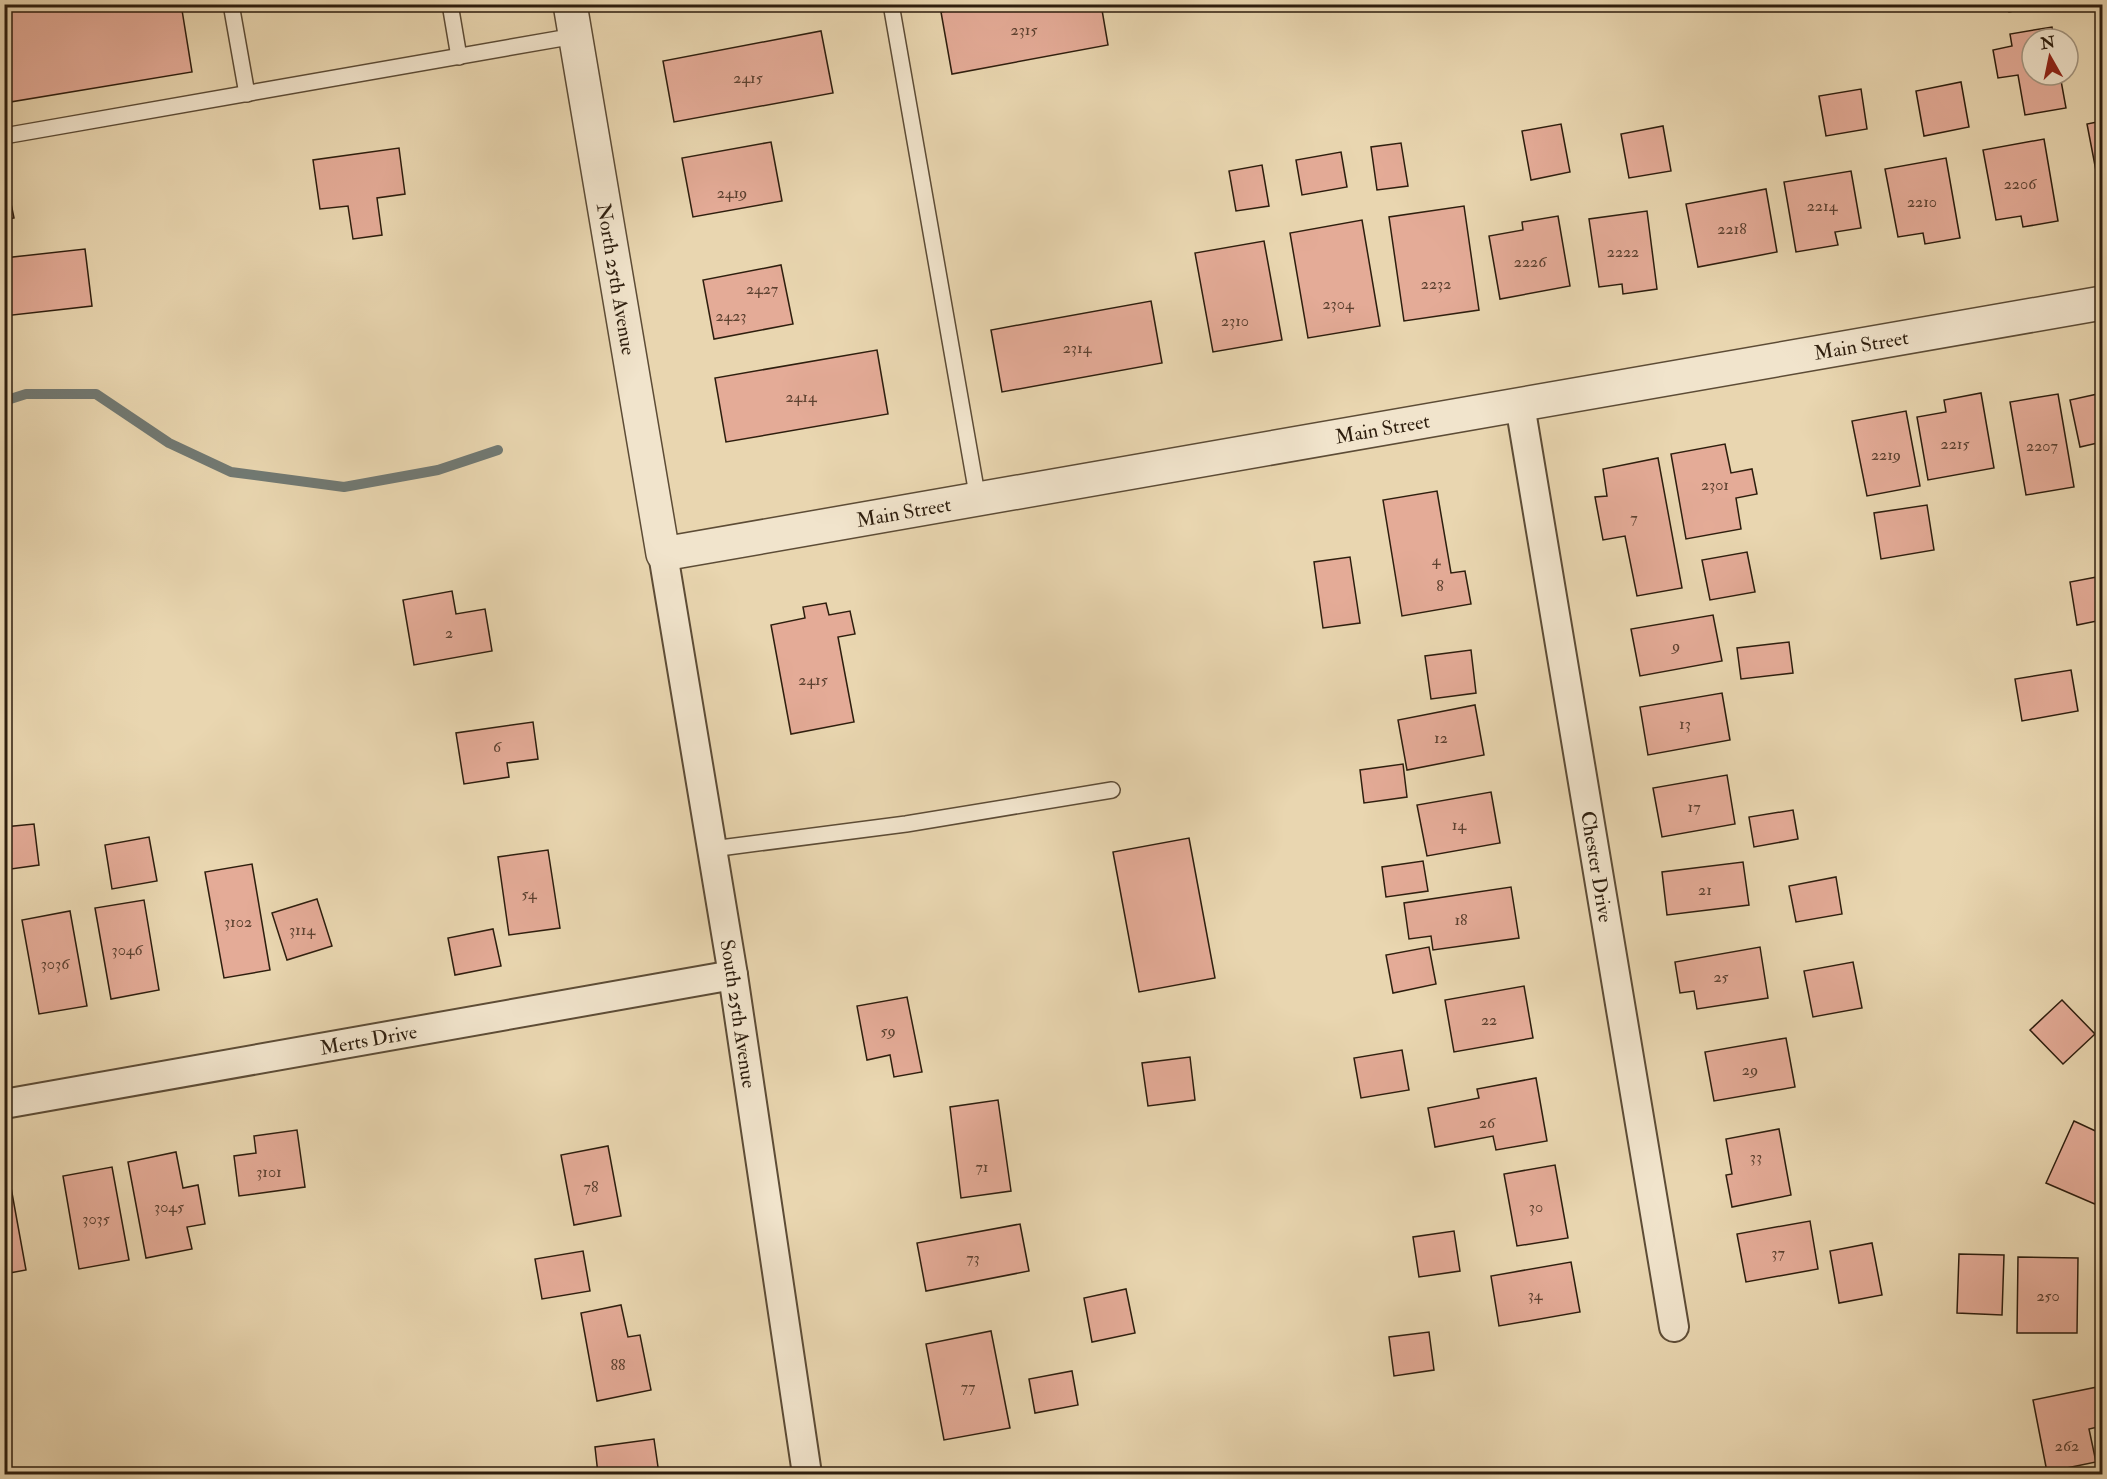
<svg xmlns="http://www.w3.org/2000/svg" width="2107" height="1479" font-family="'IM FELL Double Pica',serif">
	<style>
		.lines { fill: none; stroke-linecap: round; stroke-linejoin: round }
		.stream { stroke: #717973; stroke-width: 10 }
		.building { fill: #e4ab97; stroke: #2e1e0e; stroke-width: 1.5 }
		.service-casing { stroke: #5d4c36; stroke-width: 18 }
		.minor-casing { stroke: #5d4c36; stroke-width: 32 }
		.tertiary-casing { stroke: #5d4c36; stroke-width: 36 }
		.service { stroke: #f1e4cc; stroke-width: 15 }
		.minor { stroke: #f1e4cc; stroke-width: 28 }
		.tertiary { stroke: #f1e4cc; stroke-width: 33 }
		.labels { text-anchor: middle; stroke-width: 5; stroke-linejoin: round; paint-order: stroke }
		.number-label { font-size: 16px; fill: #5c4130 }
		.street-label { font-size: 20px; fill: #2e1e0e; stroke: #f1e4cc }
	</style>
	<rect width="100%" height="100%" fill="#e9d6b0"/>
	<filter id="stains"><feTurbulence type="fractalNoise" baseFrequency=".00333" numOctaves="4"/><feColorMatrix values="0 0 0 0 .2 0 0 0 0 .09 0 0 0 0 .02 0 0 0 .5 -.17"/></filter>
	<radialGradient id="worn" r=".72"><stop offset=".6" stop-color="#630" stop-opacity="0"/><stop offset="1" stop-color="#630" stop-opacity=".3"/></radialGradient>
	<g class="lines">
		<path class="stream" d="M4 401 26 394H96L169 443 231 472 344 487 438 470 498 450"/>
	</g>
	<g class="building">
		<path d="M4 4H181L192 72 4 103Z"/>
		<path d="M983 4H1101L1108 45 952 74 941 12Z"/>
		<path d="M2007 4H2052L2009 12Z"/>
		<path d="M2052 27 2054 39H2032V75H2060L2066 108 2025 115 2018 75 1998 78 1993 50 2012 46 2010 34Z"/>
		<path d="M821 31 833 93 674 122 663 61Z"/>
		<path d="M1961 82 1969 127 1924 136 1916 91Z"/>
		<path d="M1861 89 1867 129 1826 136 1819 96Z"/>
		<path d="M2102 121V202L2087 124Z"/>
		<path d="M1561 124 1570 172 1531 180 1522 131Z"/>
		<path d="M1663 126 1671 171 1629 178 1621 134Z"/>
		<path d="M2044 139 2058 221 2023 227 2021 216 1996 220 1983 150Z"/>
		<path d="M771 142 782 201 693 217 682 158Z"/>
		<path d="M1401 143 1408 186 1377 190 1371 147Z"/>
		<path d="M399 148 405 194 377 198 382 235 353 239 348 206 320 209 313 160Z"/>
		<path d="M1341 152 1347 187 1302 195 1296 160Z"/>
		<path d="M1946 158 1960 238 1925 244 1923 233 1898 237 1885 169Z"/>
		<path d="M1262 165 1269 206 1236 211 1229 171Z"/>
		<path d="M1851 171 1861 228 1835 232 1838 245 1796 252 1784 182Z"/>
		<path d="M1766 189 1777 252 1698 267 1686 204Z"/>
		<path d="M9 194 14 218 4 220V195Z"/>
		<path d="M1464 206 1479 310 1404 321 1389 217Z"/>
		<path d="M1647 211 1657 289 1623 294 1622 284 1599 287 1589 219Z"/>
		<path d="M1558 216 1570 286 1500 299 1489 236 1523 230 1522 222Z"/>
		<path d="M1362 220 1380 326 1308 338 1290 233Z"/>
		<path d="M1264 241 1282 340 1213 352 1195 253Z"/>
		<path d="M85 249 92 306 4 316V258Z"/>
		<path d="M781 265 793 324 714 339 703 280Z"/>
		<path d="M1151 301 1162 363 1002 392 991 330Z"/>
		<path d="M877 350 888 414 726 442 715 378Z"/>
		<path d="M1981 393 1994 468 1928 480 1917 417 1946 412 1944 400Z"/>
		<path d="M2102 393V442L2080 447 2070 400Z"/>
		<path d="M2058 394 2074 487 2026 495 2010 402Z"/>
		<path d="M1906 411 1920 486 1867 496 1852 421Z"/>
		<path d="M1725 444 1731 473 1752 469 1757 494 1736 498 1741 529 1686 539 1671 454Z"/>
		<path d="M1658 458 1682 588 1637 596 1625 536 1603 540 1595 497 1607 496 1603 469Z"/>
		<path d="M1437 491 1451 573 1465 571 1471 604 1402 616 1383 500Z"/>
		<path d="M1927 505 1934 550 1881 559 1874 513Z"/>
		<path d="M1747 552 1755 592 1710 600 1702 560Z"/>
		<path d="M1350 557 1360 623 1323 628 1314 562Z"/>
		<path d="M2102 576V620L2077 625 2070 582Z"/>
		<path d="M452 591 456 614 485 609 492 651 414 665 403 600Z"/>
		<path d="M826 603 829 615 850 611 855 634 838 637 854 722 791 734 771 625 805 618 803 607Z"/>
		<path d="M1713 615 1722 661 1640 676 1631 629Z"/>
		<path d="M1789 642 1793 673 1741 679 1737 648Z"/>
		<path d="M1471 650 1476 693 1431 699 1425 656Z"/>
		<path d="M2071 670 2078 711 2022 721 2015 679Z"/>
		<path d="M1722 693 1730 740 1648 755 1640 707Z"/>
		<path d="M1475 705 1484 755 1407 770 1398 720Z"/>
		<path d="M533 722 538 759 507 763 509 777 464 784 456 733Z"/>
		<path d="M1403 764 1407 797 1364 803 1360 770Z"/>
		<path d="M1727 775 1735 824 1662 837 1653 788Z"/>
		<path d="M1491 792 1500 843 1427 856 1417 805Z"/>
		<path d="M1793 810 1798 839 1754 847 1749 817Z"/>
		<path d="M34 824 39 865 4 870V827Z"/>
		<path d="M149 837 157 881 112 889 105 845Z"/>
		<path d="M1189 838 1215 978 1139 992 1113 852Z"/>
		<path d="M548 850 560 928 509 935 498 857Z"/>
		<path d="M1423 861 1428 891 1386 897 1382 867Z"/>
		<path d="M1743 862 1749 905 1667 915 1662 872Z"/>
		<path d="M252 864 270 970 224 978 205 872Z"/>
		<path d="M1836 877 1842 914 1796 922 1789 886Z"/>
		<path d="M1511 887 1519 938 1433 950 1431 936 1409 939 1404 903Z"/>
		<path d="M317 899 332 946 287 960 272 913Z"/>
		<path d="M144 900 159 990 111 999 95 908Z"/>
		<path d="M70 911 87 1006 39 1014 22 920Z"/>
		<path d="M493 929 501 966 455 975 448 938Z"/>
		<path d="M1429 947 1436 984 1393 993 1386 955Z"/>
		<path d="M1760 947 1768 998 1697 1009 1694 991 1680 993 1675 962Z"/>
		<path d="M1853 962 1862 1008 1813 1017 1804 971Z"/>
		<path d="M1524 986 1533 1038 1454 1052 1445 1000Z"/>
		<path d="M907 997 922 1072 894 1077 890 1055 867 1060 857 1006Z"/>
		<path d="M2062 1000 2095 1034 2063 1064 2030 1030Z"/>
		<path d="M1786 1038 1795 1087 1714 1101 1705 1052Z"/>
		<path d="M1402 1050 1409 1090 1361 1098 1354 1058Z"/>
		<path d="M1190 1057 1195 1100 1148 1106 1142 1063Z"/>
		<path d="M1536 1078 1547 1141 1496 1150 1493 1136 1435 1147 1428 1108 1479 1098 1477 1089Z"/>
		<path d="M998 1100 1011 1191 961 1198 950 1107Z"/>
		<path d="M2074 1121 2102 1134V1193L2097 1205 2046 1183Z"/>
		<path d="M1779 1129 1791 1195 1732 1207 1726 1175 1732 1174 1726 1139Z"/>
		<path d="M297 1130 305 1187 239 1196 234 1156 256 1153 254 1136Z"/>
		<path d="M608 1146 621 1216 574 1225 561 1155Z"/>
		<path d="M176 1152 183 1188 198 1185 205 1224 187 1227 192 1249 146 1258 128 1162Z"/>
		<path d="M1555 1165 1568 1238 1517 1246 1504 1174Z"/>
		<path d="M112 1167 129 1260 79 1269 63 1176Z"/>
		<path d="M10 1182 26 1270 4 1274V1183Z"/>
		<path d="M1810 1221 1818 1269 1746 1282 1737 1234Z"/>
		<path d="M1020 1224 1029 1271 926 1291 917 1243Z"/>
		<path d="M1454 1231 1460 1271 1419 1277 1413 1237Z"/>
		<path d="M1872 1243 1882 1295 1839 1303 1830 1251Z"/>
		<path d="M583 1251 590 1291 542 1299 535 1259Z"/>
		<path d="M1959 1254 2004 1255 2002 1315 1957 1313Z"/>
		<path d="M2018 1257 2078 1258 2077 1333H2017Z"/>
		<path d="M1571 1262 1580 1312 1499 1326 1491 1276Z"/>
		<path d="M1126 1289 1135 1333 1092 1342 1084 1298Z"/>
		<path d="M621 1305 628 1337 640 1335 651 1390 597 1401 581 1313Z"/>
		<path d="M991 1331 1010 1428 944 1440 926 1344Z"/>
		<path d="M1429 1332 1434 1370 1394 1376 1389 1337Z"/>
		<path d="M1072 1371 1078 1405 1035 1413 1029 1379Z"/>
		<path d="M2102 1386V1426L2089 1429 2096 1462 2047 1472 2033 1400Z"/>
		<path d="M654 1439 659 1474H598L595 1447Z"/>
	</g>
	<g class="lines">
		<g class="service-casing">
			<g id="service">
				<path d="M231 4 247 94"/>
				<path d="M450 4 459 57"/>
				<path d="M891 4 978 500"/>
				<path d="M4 136 575 36"/>
				<path d="M712 849 906 824 1112 790"/>
			</g>
		</g>
		<g class="minor-casing">
			<g id="minor">
				<path id="s1" d="M1520 405 1674 1327"/>
				<path id="s2" d="M663 554 733 975 807 1474"/>
				<path id="s3" d="M4 1104 733 975"/>
			</g>
		</g>
		<g class="tertiary-casing">
			<g id="tertiary">
				<path id="s4" d="M570 4 663 554 2102 303"/>
			</g>
		</g>
		<use href="#service" class="service"/>
		<use href="#minor" class="minor"/>
		<use href="#tertiary" class="tertiary"/>
	</g>
	<g class="labels">
		<g class="number-label">
			<text x="1024" y="35">2315</text>
			<text x="748" y="83">2415</text>
			<text x="2020" y="189">2206</text>
			<text x="732" y="198">2419</text>
			<text x="1922" y="207">2210</text>
			<text x="1822" y="211">2214</text>
			<text x="1732" y="234">2218</text>
			<text x="1623" y="257">2222</text>
			<text x="1530" y="267">2226</text>
			<text x="1436" y="289">2232</text>
			<text x="762" y="294">2427</text>
			<text x="1338" y="309">2304</text>
			<text x="731" y="321">2423</text>
			<text x="1235" y="326">2310</text>
			<text x="1077" y="353">2314</text>
			<text x="801" y="402">2414</text>
			<text x="1955" y="449">2215</text>
			<text x="2042" y="451">2207</text>
			<text x="1886" y="460">2219</text>
			<text x="1715" y="490">2301</text>
			<text x="1634" y="523">7</text>
			<text x="1436" y="565">4</text>
			<text x="1440" y="591">8</text>
			<text x="449" y="638">2</text>
			<text x="1676" y="651">9</text>
			<text x="813" y="685">2415</text>
			<text x="1685" y="729">13</text>
			<text x="1441" y="743">12</text>
			<text x="497" y="752">6</text>
			<text x="1694" y="812">17</text>
			<text x="1459" y="830">14</text>
			<text x="1705" y="895">21</text>
			<text x="529" y="899">54</text>
			<text x="1461" y="925">18</text>
			<text x="238" y="927">3102</text>
			<text x="302" y="935">3114</text>
			<text x="127" y="955">3046</text>
			<text x="55" y="969">3036</text>
			<text x="1721" y="982">25</text>
			<text x="1489" y="1025">22</text>
			<text x="888" y="1036">59</text>
			<text x="1750" y="1075">29</text>
			<text x="1487" y="1128">26</text>
			<text x="1756" y="1162">33</text>
			<text x="982" y="1172">71</text>
			<text x="269" y="1177">3101</text>
			<text x="591" y="1192">78</text>
			<text x="169" y="1212">3045</text>
			<text x="1536" y="1212">30</text>
			<text x="96" y="1224">3035</text>
			<text x="1778" y="1258">37</text>
			<text x="973" y="1263">73</text>
			<text x="1535" y="1300">34</text>
			<text x="2048" y="1301">250</text>
			<text x="618" y="1370">88</text>
			<text x="968" y="1392">77</text>
			<text x="2067" y="1451">262</text>
		</g>
		<g class="street-label">
			<text dy="7" stroke="none"><textPath href="#s4" startOffset="279">North 25th Avenue</textPath></text>
			<text dy="7" stroke="none"><textPath href="#s4" startOffset="1774">Main Street</textPath></text>
			<text dy="7" stroke="none"><textPath href="#s4" startOffset="1288">Main Street</textPath></text>
			<text dy="7" stroke="none"><textPath href="#s4" startOffset="802">Main Street</textPath></text>
			<text dy="7" stroke="none"><textPath href="#s1" startOffset="468">Chester Drive</textPath></text>
			<text dy="7" stroke="none"><textPath href="#s2" startOffset="466">South 25th Avenue</textPath></text>
			<text dy="7" stroke="none"><textPath href="#s3" startOffset="370">Merts Drive</textPath></text>
		</g>
	</g>
	<rect width="2107" height="1479" fill="none" stroke="#e9d6b0" stroke-width="24"/>
	<rect x="6" y="6" width="2095" height="1467" fill="none" stroke="#2e1e0e" stroke-width="3"/>
	<rect x="12" y="12" width="2083" height="1455" fill="none" stroke="#2e1e0e" stroke-width="1.5"/>
	<g transform="translate(2050 57) rotate(351)"><circle r="28" fill="#f1e4cc" stroke="#a39580" stroke-width="1.5"/>
	<path d="M0-4.5L10 22L0 15L-10 22Z" fill="#8f2418"/>
	<text y="-9" font-size="16" font-weight="bold" text-anchor="middle" fill="#2e1e0e">N</text>
	</g>
	<rect width="100%" height="100%" filter="url(#stains)"/>
	<rect width="100%" height="100%" fill="url(#worn)"/>
</svg>
